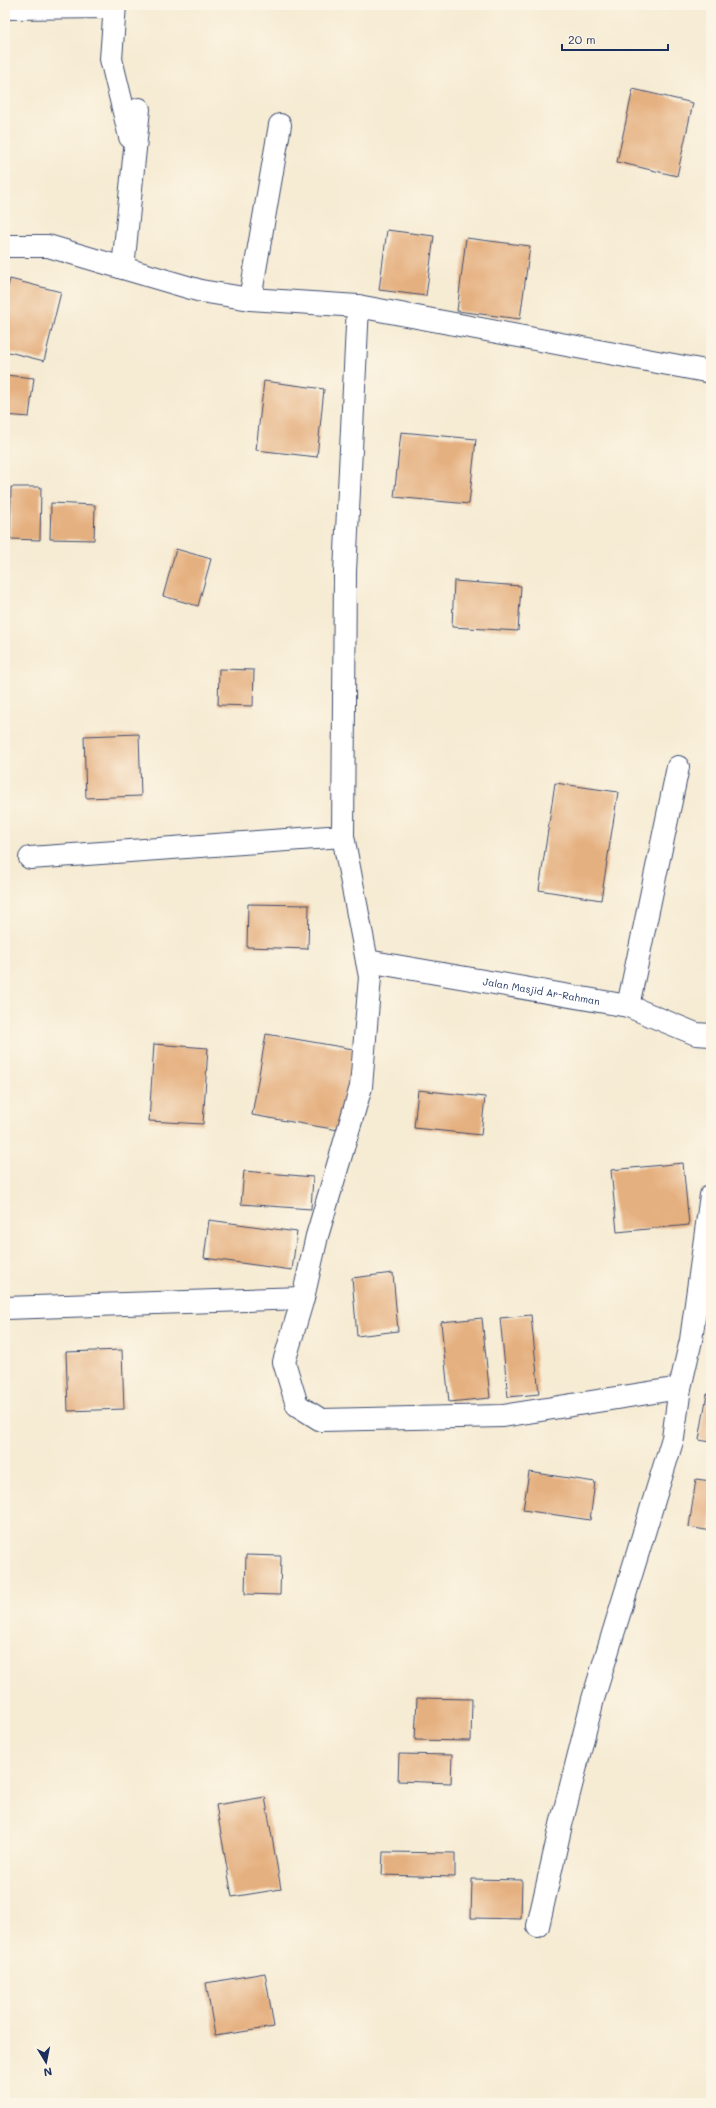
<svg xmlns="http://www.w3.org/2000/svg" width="716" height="2108" font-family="Mali,sans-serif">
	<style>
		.building { fill: #e5b080 }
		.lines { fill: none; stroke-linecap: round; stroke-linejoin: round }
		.street-casing { stroke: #3c4b70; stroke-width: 24 }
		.street { stroke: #fff; stroke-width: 22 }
		.labels { text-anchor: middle; stroke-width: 4; stroke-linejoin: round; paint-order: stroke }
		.street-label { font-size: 10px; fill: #1b2f5e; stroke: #fcf5e5 }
	</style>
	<rect width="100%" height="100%" fill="#fcf5e5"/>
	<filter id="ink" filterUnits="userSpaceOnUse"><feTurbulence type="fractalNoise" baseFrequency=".025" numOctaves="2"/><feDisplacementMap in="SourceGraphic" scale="8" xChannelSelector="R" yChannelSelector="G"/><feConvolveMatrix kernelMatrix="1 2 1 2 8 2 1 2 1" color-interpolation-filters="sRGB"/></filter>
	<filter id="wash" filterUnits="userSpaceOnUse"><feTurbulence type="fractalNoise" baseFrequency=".012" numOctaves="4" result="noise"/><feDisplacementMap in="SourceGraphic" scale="16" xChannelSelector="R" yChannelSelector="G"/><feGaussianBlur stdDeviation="0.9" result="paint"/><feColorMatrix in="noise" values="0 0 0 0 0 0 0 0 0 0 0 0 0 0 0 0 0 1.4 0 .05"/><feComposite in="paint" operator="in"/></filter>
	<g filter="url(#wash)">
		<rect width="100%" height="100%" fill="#f6ebd3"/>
		<g id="blocks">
			<g class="building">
				<path d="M633 89 693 103 677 176 617 162Z"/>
				<path d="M387 230 434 236 426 296 379 290Z"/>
				<path d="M466 238 530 246 520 319 457 311Z"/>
				<path d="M10 279 61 292 44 361 5 351V297Z"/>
				<path d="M5 375 34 378 29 417 5 415Z"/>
				<path d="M264 381 324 389 317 457 256 450Z"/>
				<path d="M401 432 476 439 469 504 394 497Z"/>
				<path d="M11 487H41L40 540 10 539Z"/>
				<path d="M51 503 95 505 94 540 50 539Z"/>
				<path d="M176 549 211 559 198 606 163 596Z"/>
				<path d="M454 581 521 586 518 631 452 627Z"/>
				<path d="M219 669 254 670 253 706 218 705Z"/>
				<path d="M139 734 141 796 86 798 84 736Z"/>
				<path d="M555 783 618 792 601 900 539 890Z"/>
				<path d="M248 904 309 905 308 949 247 947Z"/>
				<path d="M266 1034 359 1050 344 1131 252 1115Z"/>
				<path d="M154 1044 208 1048 203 1124 149 1121Z"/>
				<path d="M418 1090 485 1097 481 1135 414 1128Z"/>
				<path d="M683 1163 689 1225 617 1232 611 1170Z"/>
				<path d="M244 1171 313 1177 311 1209 241 1204Z"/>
				<path d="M209 1220 297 1232 292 1270 204 1258Z"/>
				<path d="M393 1273 398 1331 357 1336 352 1278Z"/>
				<path d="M531 1315 539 1394 508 1397 500 1318Z"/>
				<path d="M482 1318 490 1398 449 1402 441 1322Z"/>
				<path d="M122 1350 124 1409 68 1411 66 1352Z"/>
				<path d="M707 1394 711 1395V1442L699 1440Z"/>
				<path d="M529 1472 595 1482 590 1520 523 1510Z"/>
				<path d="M696 1479 711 1481V1531L689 1527Z"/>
				<path d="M246 1555 281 1556 280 1595 245 1594Z"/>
				<path d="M417 1698 472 1699 471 1741 415 1740Z"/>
				<path d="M399 1754 452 1755 451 1783 398 1781Z"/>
				<path d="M265 1797 281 1889 232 1897 216 1805Z"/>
				<path d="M383 1852 455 1853V1877L382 1875Z"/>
				<path d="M472 1879 522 1880 521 1919 471 1918Z"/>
				<path d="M265 1973 274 2027 215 2036 206 1983Z"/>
			</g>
		</g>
	</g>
	<g filter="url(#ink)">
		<use href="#blocks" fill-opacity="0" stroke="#3c4b70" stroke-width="1"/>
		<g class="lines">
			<g class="street-casing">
				<g id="street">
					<path d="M115 5 111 59 130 137"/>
					<path d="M5 8 115 7"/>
					<path d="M5 246H48L201 291 250 299 358 306 711 372"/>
					<path d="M123 268 139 109"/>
					<path d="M250 299 280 125"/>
					<path d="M343 836 370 977 361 1087 317 1236 303 1298 284 1362 297 1405 321 1420 503 1416 680 1388"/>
					<path d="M30 858 343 836 345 572 358 306"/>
					<path id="s1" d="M367 961 628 1006 696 1034 711 1035"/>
					<path d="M628 1006 678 767"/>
					<path d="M5 1308 303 1298"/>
					<path d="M538 1926 561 1825 593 1699 673 1438 680 1388 691 1340 711 1195"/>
				</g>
			</g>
			<use href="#street" class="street"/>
		</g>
	</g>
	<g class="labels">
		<g class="street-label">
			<text dy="4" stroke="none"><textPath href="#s1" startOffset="177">Jalan Masjid Ar-Rahman</textPath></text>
		</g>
	</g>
	<rect width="716" height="2108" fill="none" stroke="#fcf5e5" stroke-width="20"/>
	<g transform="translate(46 2062) rotate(170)" stroke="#fcf5e5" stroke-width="3" paint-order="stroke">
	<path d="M0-3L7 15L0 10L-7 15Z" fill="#1b2f5e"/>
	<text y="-6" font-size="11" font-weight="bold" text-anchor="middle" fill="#1b2f5e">N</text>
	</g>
	<path d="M562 44v6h106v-6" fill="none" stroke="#1b2f5e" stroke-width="2"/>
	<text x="568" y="44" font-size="12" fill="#1b2f5e" stroke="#fcf5e5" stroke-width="3" paint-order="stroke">20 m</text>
</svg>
